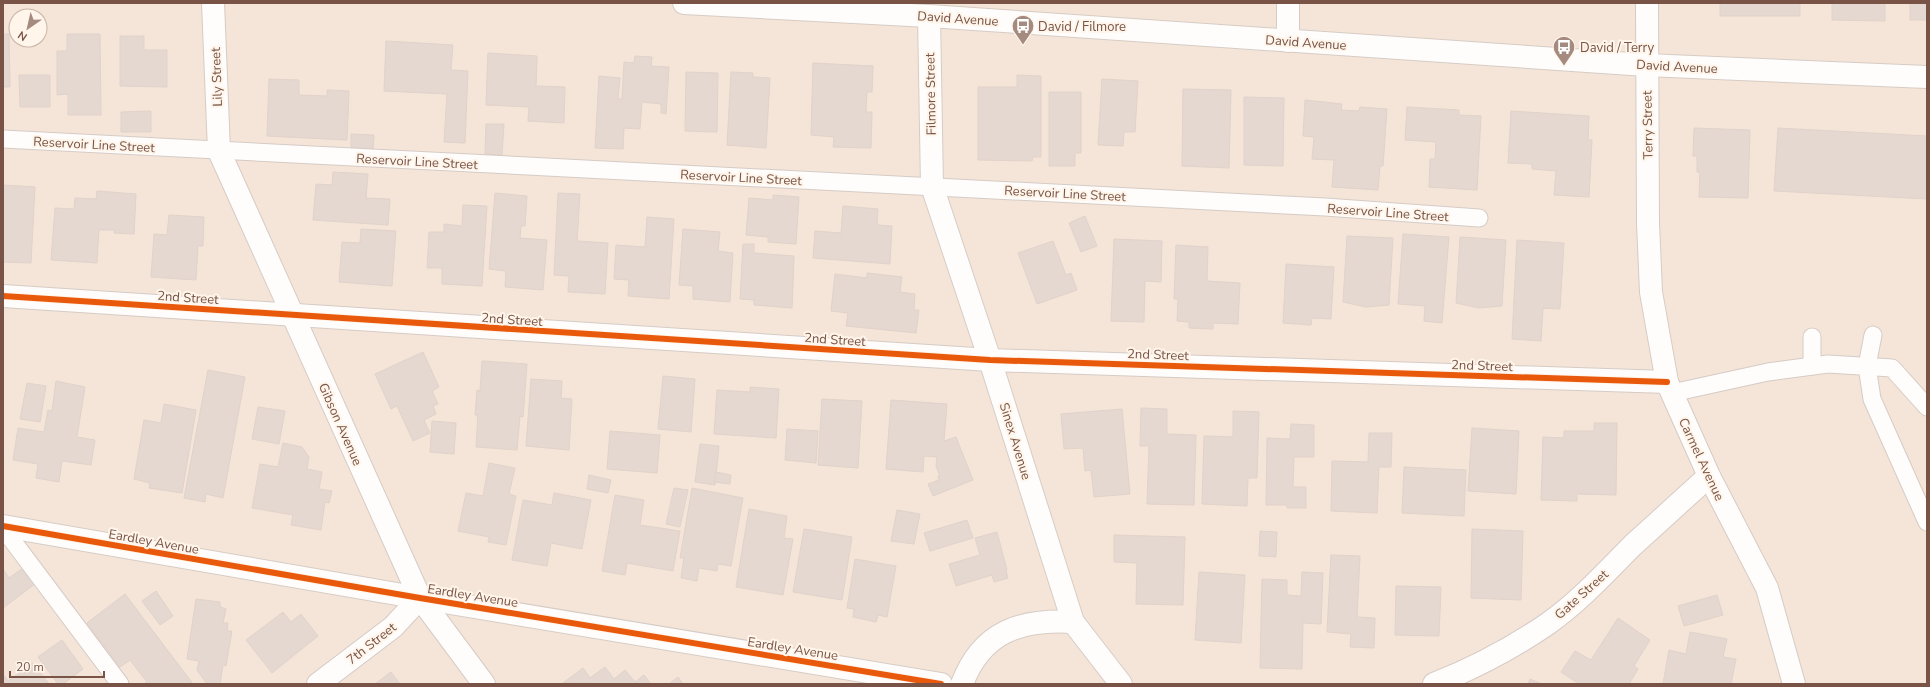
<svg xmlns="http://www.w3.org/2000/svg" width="1930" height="687" font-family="'Nunito Sans',sans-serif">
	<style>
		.residential { fill: #f4e5d8; fill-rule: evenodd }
		.building { fill: #e5d8d0; stroke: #e1d2ca }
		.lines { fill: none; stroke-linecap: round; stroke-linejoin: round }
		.lane-casing { stroke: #d6cbc5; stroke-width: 19 }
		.street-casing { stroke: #d6cbc5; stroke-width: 24 }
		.secondary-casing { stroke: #d7ccc5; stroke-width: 24 }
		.lane { stroke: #fefdfc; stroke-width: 17 }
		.street { stroke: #fefdfc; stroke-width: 22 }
		.secondary { stroke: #fefdfc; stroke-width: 22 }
		.cycleway-casing { stroke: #fff5ea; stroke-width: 8 }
		.cycleway { stroke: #e8590c; stroke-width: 6 }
		.labels { text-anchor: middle; stroke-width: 4; stroke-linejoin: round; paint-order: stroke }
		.street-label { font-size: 13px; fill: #785346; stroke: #fff5ea }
		.poi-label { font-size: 13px; fill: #785346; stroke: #fff5ea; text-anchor: start }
	</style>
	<rect width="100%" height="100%" fill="#f8f0e8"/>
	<path class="residential" d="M3 3H1927V684H3ZM16 16H40V40H16Z"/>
	<g class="building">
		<rect x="1720" y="3" width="80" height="13"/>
		<path d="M1832 3H1885V21L1832 20Z"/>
		<rect x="1910" y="3" width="17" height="17"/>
		<path d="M3 34H9L10 87H3Z"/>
		<path d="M67 34H100L101 115H68V94L57 95V51H67Z"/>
		<path d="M120 36H144V50H167V87L120 86Z"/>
		<path d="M386 41 453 45 451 70 468 71 465 143 444 142 447 94 384 91Z"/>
		<path d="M488 53 537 56 536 86 565 87 564 123 528 121 529 107 486 105Z"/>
		<path d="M635 56 652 57 651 66 669 67 666 114 661 113V104L642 102 640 129 624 128 623 149 595 148 599 76 620 78 618 99H622L624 62 634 63Z"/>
		<path d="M813 63 873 66 872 92H867L866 112H872L871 148 833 147 834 137 811 135Z"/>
		<path d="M686 72 718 73 717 132 685 131Z"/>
		<path d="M731 72 753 73V77L770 78 766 148 727 145Z"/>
		<path d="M19 75H50V107H20Z"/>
		<path d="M1017 75 1041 76V157H1033L1032 161 978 160V87H1017Z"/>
		<path d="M269 79 299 80V95L327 96V90L349 91 347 140 267 136Z"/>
		<path d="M1102 79 1138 81 1135 132H1124L1123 146 1098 145Z"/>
		<path d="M1183 89 1231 90 1229 168 1182 166Z"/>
		<path d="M1049 92H1081V153H1075V166H1049Z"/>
		<path d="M1244 97 1284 98 1283 166 1244 165Z"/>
		<path d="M1305 100 1342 104 1341 110 1359 111 1360 107 1387 109 1383 166H1380L1378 190 1332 187 1334 160 1312 159 1314 137 1303 136Z"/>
		<path d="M1407 107 1459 110V115L1481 116 1477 190 1429 187 1430 159H1435L1436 142 1405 140Z"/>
		<path d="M151 111V132H121V112Z"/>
		<path d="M1511 111 1589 116 1588 140H1592L1589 197 1554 195 1556 171 1532 169V164L1508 163Z"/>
		<path d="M486 124H504L502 155 485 154Z"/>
		<path d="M1694 128 1750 130 1748 198 1699 197 1700 173 1697 172V156H1693Z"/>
		<path d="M1778 128 1927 136V199L1774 191Z"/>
		<path d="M351 134 374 135 373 149 351 148Z"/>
		<path d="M333 172 368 174 366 198 390 199 388 225 313 220 316 184 332 185Z"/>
		<path d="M3 185 35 187 31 263 3 262Z"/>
		<path d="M97 191 136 194 134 234 114 233V230H99L97 263 51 260 55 208 74 209 75 198 96 199Z"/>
		<path d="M495 193 527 196 525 226H521L520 238 547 240 543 290 505 287 506 271 489 269Z"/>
		<path d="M558 193 580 194 577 241 608 243 605 294 568 292 569 276 554 275Z"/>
		<path d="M773 195 799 197 796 244 768 242V237L746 235 749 198 773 200Z"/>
		<path d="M463 205 487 206 482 286 442 284V268H427L429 232H444V224L462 226Z"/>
		<path d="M843 206 878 209 877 225 892 226 890 264 813 258 815 231 841 233Z"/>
		<path d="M169 215 204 217 203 246H198L196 280 151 277 154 234 167 235Z"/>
		<path d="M1085 216 1097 246 1081 252 1069 223Z"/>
		<path d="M647 217 674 219 669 299 628 296 629 280 614 279 616 245 645 247Z"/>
		<path d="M361 229 396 231 392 286 339 282 342 242 360 243Z"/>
		<path d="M683 229 720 232 718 251 733 253 730 302 693 299V286L679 285Z"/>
		<path d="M1403 234 1449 237 1442 323 1424 321 1425 306 1398 304Z"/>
		<path d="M1347 236 1393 238 1389 305 1366 307 1343 302Z"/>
		<path d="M1460 237 1506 240 1502 306 1479 308 1456 303Z"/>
		<path d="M1114 239 1162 241 1161 282 1145 281 1144 322 1111 321Z"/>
		<path d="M1517 240 1564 243 1560 309 1543 308 1541 341 1512 339Z"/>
		<path d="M1053 241 1066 275 1071 273 1077 290 1037 304 1018 253Z"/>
		<path d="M743 244H754V253L794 256 792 308 754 305V300L740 299Z"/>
		<path d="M1176 245 1208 247 1207 281 1240 283 1238 324 1213 323V329L1189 328V322L1177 321 1178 299H1174Z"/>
		<path d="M1286 264 1334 267 1331 319 1312 318 1311 325 1283 323Z"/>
		<path d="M867 273 902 277 900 292 915 294 914 310H919L916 333 846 326 848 313 831 311 835 274 867 278Z"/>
		<path d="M423 352 439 387 432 391 438 404 433 406 436 414 424 420 430 433 413 441 397 406 391 409 375 374Z"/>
		<path d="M482 361 527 364 523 417 520 416 517 450 476 447 478 415H475L477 390 480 391Z"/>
		<path d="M208 370 245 377 223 498 206 494 205 502 184 498Z"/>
		<path d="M663 376 695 379 691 432 658 429Z"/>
		<path d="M531 379 562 381 561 398 572 399 569 450 526 446Z"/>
		<path d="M56 381 85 387 77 437 95 440 91 465 62 461 59 482 36 478 38 464 13 460 18 428 44 432 48 410 52 411Z"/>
		<path d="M27 383 46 386 40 422 20 419Z"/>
		<path d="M750 387 779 389 776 438 714 434 717 390 750 392Z"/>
		<path d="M822 399 862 401 858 468 818 465Z"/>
		<path d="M891 400 947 404 944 441 956 437 973 480 933 496 928 484 939 480 938 476H940L936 466 937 457 924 456 923 472 886 469Z"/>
		<path d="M164 404 196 410 182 493 149 488 150 483 134 479 144 420 161 423Z"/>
		<path d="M258 407 285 411 279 444 252 439Z"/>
		<path d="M1141 408 1167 409V434L1196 435 1194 505 1147 504 1149 446H1140Z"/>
		<path d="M1122 409 1130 494 1094 497 1091 470 1085 471 1083 448 1064 449 1061 414Z"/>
		<path d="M1233 411 1259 412 1257 478H1248L1247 506 1202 504 1204 436 1233 437Z"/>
		<path d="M432 421 456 423 454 454 430 452Z"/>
		<path d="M1594 423H1617L1616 495 1577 494V501L1541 500 1543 437 1564 438V431H1594Z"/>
		<path d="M1291 424 1314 425V457H1294L1293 487H1306V508H1287V505H1266L1267 438 1290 439Z"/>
		<path d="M1472 428 1519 431 1516 494 1468 491Z"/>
		<path d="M787 429 818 431 816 463 785 460Z"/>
		<path d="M610 431 660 435 657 473 607 469Z"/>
		<path d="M1369 433H1392L1391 467H1379L1377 513 1331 511 1332 461 1368 462Z"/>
		<path d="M283 443 302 447 309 457 307 469 322 472 319 489 332 491 329 503 325 502 321 530 291 525 293 515 252 508 260 464 278 467Z"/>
		<path d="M700 444 719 446 715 485 695 482Z"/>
		<path d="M489 463 515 468 509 494 516 496 506 545 488 542 489 537 458 531 466 493 483 496Z"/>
		<path d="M1404 467 1466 470 1464 516 1402 513Z"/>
		<path d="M716 472 731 475 730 484 714 482Z"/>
		<path d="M589 475 611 480 608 493 587 489Z"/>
		<path d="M674 488 688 490 680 527 666 524Z"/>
		<path d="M692 488 743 498 731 566 718 564 717 571 699 568 697 581 681 578 684 558H680Z"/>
		<path d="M554 493 591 500 582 549 551 543 547 566 512 560 523 500 552 505Z"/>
		<path d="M615 495 644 500 640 525 680 531 673 571 627 563 625 575 602 571Z"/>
		<path d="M749 509 787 516 784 538 793 539 783 595 736 587Z"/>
		<path d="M897 510 920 514 914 544 891 541Z"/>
		<path d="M967 520 973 538 930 551 924 533Z"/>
		<path d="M804 529 852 537 842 600 793 592Z"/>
		<path d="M1472 529 1523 531 1521 600 1471 598Z"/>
		<path d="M1260 531 1277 532 1276 557 1259 556Z"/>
		<path d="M997 532 1007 570 1006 571 1008 578 994 582 992 575 956 586 949 564 980 555 975 538Z"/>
		<path d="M1114 535 1185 537 1183 605 1136 604 1137 563 1114 562Z"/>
		<path d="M1331 555 1360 556 1357 617 1375 618 1374 648 1350 647 1351 634 1327 632Z"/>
		<path d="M855 559 896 566 887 617 878 615 876 622 853 617 854 609 847 608Z"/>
		<path d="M23 568 35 584 3 608V569L9 578Z"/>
		<path d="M1199 572 1245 575 1241 643 1195 640Z"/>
		<path d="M1302 572 1323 573 1321 624 1303 623 1302 669 1260 668 1262 579 1287 580V595L1301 596Z"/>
		<path d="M1396 586 1441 587 1439 636 1395 635Z"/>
		<path d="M156 591 173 616 160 625 142 601Z"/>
		<path d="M125 594 193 684H144L147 682 130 660 120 667 87 623Z"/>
		<path d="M1717 595 1723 615 1684 626 1678 606Z"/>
		<path d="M196 599 220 602V607L226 609 223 623H228L227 631H232L226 666 223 665 220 684H207L197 670 199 661 187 659Z"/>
		<path d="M283 612 291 622 301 614 318 636 272 673 246 640Z"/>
		<path d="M1618 618 1650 640 1634 666 1638 669 1629 684H1579L1561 672 1575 651 1591 660Z"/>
		<path d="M1690 632 1727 639 1723 657 1736 659 1731 684H1663L1669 650 1686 654Z"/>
		<path d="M62 640 83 669 63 684H58L38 657Z"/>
		<path d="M33 663 49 684H3V674L8 681Z"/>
		<path d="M605 667 614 679 625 670 635 682 644 675 651 684 563 683 583 668 590 678Z"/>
		<path d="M391 672 400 684H375Z"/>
		<path d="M678 677 683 684H669Z"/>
		<path d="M1530 679 1542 684H1528Z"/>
	</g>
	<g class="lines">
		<g class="lane-casing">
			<g id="lane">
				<path d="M3 139 1325 207 1479 218"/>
				<path d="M1873 335 1867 366 1872 399 1927 522"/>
				<path d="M1812 366V337"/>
				<path d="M1672 393 1768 372 1828 364 1892 368 1927 407"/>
				<path d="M3 528 120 684"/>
			</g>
		</g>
		<g class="street-casing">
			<g id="street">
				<path d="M213 3 219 151 420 598 484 684"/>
				<path d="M1288 3V41"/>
				<path d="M1647 3 1648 223 1651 292 1667 382 1709 476 1767 588 1794 684"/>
				<path d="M3 296 990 360 1667 382"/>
				<path d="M318 684 393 627 420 598"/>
				<path d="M1434 684C1472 669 1512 648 1546 625 1579 602 1605 573 1633 545 1658 522 1684 499 1709 476"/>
			</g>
		</g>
		<g class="secondary-casing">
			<g id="secondary">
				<path d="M684 3 929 16 1646 65 1927 77"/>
				<path d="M929 16 932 186 990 360 1073 622 1121 684"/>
				<path d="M3 526 420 598 941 684"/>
				<path d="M962 684C982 631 1021 619 1073 622"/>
			</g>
		</g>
		<use href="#lane" class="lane"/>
		<use href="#street" class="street"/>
		<use href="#secondary" class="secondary"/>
		<g class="cycleway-casing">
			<g id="cycleway">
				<path d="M3 296 990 360 1667 382"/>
				<path d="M3 526 420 598 941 684"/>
			</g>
		</g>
		<use href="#cycleway" class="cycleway"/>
	</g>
	<defs>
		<g id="bus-pin" transform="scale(1.15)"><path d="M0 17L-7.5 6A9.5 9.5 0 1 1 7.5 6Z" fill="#a58a7f" stroke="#fff5ea"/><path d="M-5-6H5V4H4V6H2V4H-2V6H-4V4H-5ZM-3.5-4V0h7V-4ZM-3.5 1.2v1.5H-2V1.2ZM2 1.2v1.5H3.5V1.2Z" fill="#fff"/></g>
	</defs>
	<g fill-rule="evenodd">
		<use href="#bus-pin" x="1023" y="26"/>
		<use href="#bus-pin" x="1564" y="47"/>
	</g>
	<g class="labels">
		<g class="street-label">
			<text transform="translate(958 18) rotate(4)" y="5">David Avenue</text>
			<text transform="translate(1306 42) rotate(4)" y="5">David Avenue</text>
			<text transform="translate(1677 66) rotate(3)" y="5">David Avenue</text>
			<text transform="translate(216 77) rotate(-92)" y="5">Lily Street</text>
			<text transform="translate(930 94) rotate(-91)" y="5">Filmore Street</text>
			<text transform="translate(1647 125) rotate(-91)" y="5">Terry Street</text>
			<text transform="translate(94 144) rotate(3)" y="5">Reservoir Line Street</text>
			<text transform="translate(417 161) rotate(3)" y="5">Reservoir Line Street</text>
			<text transform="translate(741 177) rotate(3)" y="5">Reservoir Line Street</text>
			<text transform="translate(1065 193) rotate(3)" y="5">Reservoir Line Street</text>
			<text transform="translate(1388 212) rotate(4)" y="5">Reservoir Line Street</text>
			<text transform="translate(188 297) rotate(4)" y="5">2nd Street</text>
			<text transform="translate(512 319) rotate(4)" y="5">2nd Street</text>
			<text transform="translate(835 339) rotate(4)" y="5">2nd Street</text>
			<text transform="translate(1158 354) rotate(2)" y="5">2nd Street</text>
			<text transform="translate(1482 365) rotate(2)" y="5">2nd Street</text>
			<text transform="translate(341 424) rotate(66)" y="5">Gibson Avenue</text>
			<text transform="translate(1016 441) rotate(73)" y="5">Sinex Avenue</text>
			<text transform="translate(1702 459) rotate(65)" y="5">Carmel Avenue</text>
			<text transform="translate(154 541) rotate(10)" y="5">Eardley Avenue</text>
			<text transform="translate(1581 594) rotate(-42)" y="5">Gate Street</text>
			<text transform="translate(473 595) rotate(9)" y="5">Eardley Avenue</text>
			<text transform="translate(371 643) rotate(-38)" y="5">7th Street</text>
			<text transform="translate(793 648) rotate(9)" y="5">Eardley Avenue</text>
		</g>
		<g class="poi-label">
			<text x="1038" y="31">David / Filmore</text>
			<text x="1580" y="52">David / Terry</text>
		</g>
	</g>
	<rect width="1930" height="687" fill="none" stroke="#785346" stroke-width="8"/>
	<g transform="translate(28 28) rotate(214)"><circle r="19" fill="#fff5ea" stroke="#c9b4a8"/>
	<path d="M0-3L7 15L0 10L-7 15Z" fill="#a58a7f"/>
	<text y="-6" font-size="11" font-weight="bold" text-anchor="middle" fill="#785346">N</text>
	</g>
	<path d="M10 671v6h94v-6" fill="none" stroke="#785346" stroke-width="2"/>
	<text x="16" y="671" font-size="12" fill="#785346" stroke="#fff5ea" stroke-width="3" paint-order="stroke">20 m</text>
</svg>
